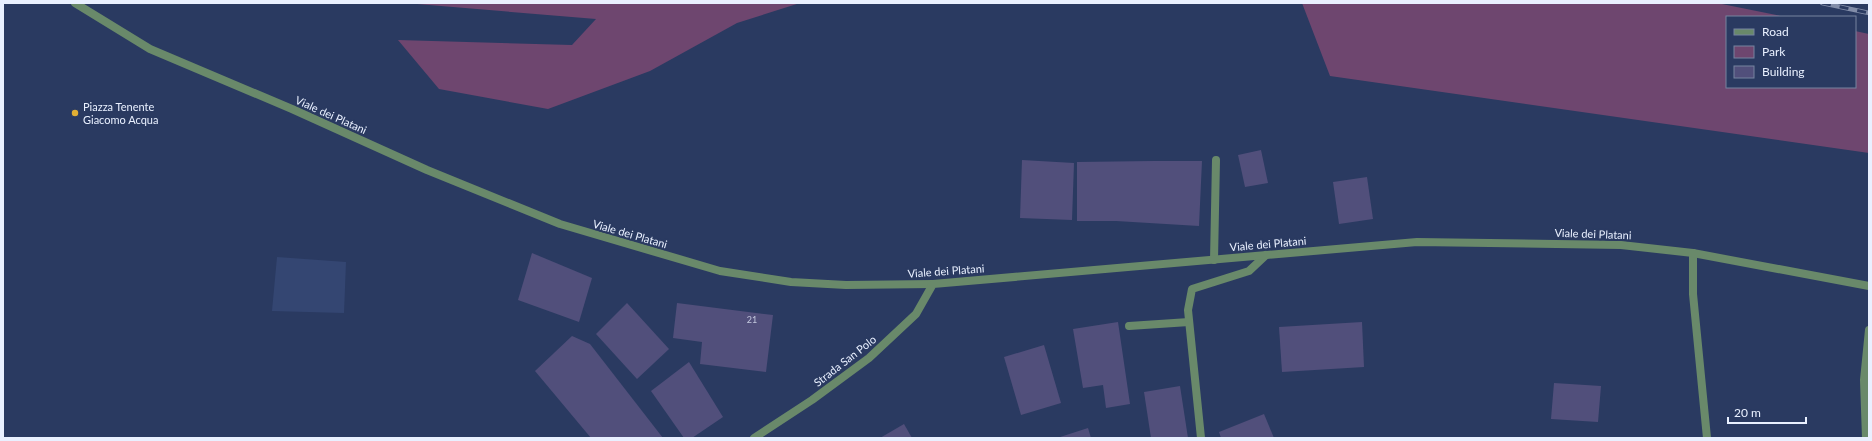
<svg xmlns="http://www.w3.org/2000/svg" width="1872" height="441" font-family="Lato,sans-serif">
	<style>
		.built { fill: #344672 }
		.green { fill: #6e466f }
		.building { fill: #514f7b }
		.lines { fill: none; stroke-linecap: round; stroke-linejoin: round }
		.service { stroke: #69896a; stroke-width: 8 }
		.minor { stroke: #69896a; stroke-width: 8 }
		.tertiary { stroke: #69896a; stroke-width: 8 }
		.rail-casing { stroke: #828da9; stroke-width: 4.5 }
		.rail { stroke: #2a3a61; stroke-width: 3; stroke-dasharray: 9; stroke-linecap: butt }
		.poi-dot { fill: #e1af34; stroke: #2a3a61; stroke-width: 1.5 }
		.labels { text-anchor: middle; stroke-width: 4; stroke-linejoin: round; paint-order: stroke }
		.number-label { font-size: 9px; fill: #c3c8de }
		.poi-label { font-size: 11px; fill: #e9f0ff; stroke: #2a3a61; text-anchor: start }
		.street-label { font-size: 11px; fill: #e9f0ff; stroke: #2a3a61 }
	</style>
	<rect width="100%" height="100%" fill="#2a3a61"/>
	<path class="built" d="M277 257 346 262 344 313 272 311Z"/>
	<g class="green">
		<path d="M405 3H800L737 23 650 71 548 109 439 89 398 40 572 45 596 19Z"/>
		<path d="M1302 3H1717L1786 17H1727V87H1855V31L1869 34V153L1330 76Z"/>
	</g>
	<g class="building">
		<path d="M1261 150 1268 183 1245 187 1238 155Z"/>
		<path d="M1022 160 1074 163 1072 220 1020 218Z"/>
		<path d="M1153 161H1202L1199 226 1116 221H1077V162Z"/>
		<path d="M1367 177 1373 219 1339 224 1333 182Z"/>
		<path d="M532 253 592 278 579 322 518 300Z"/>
		<path d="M627 303 669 349 637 379 596 334Z"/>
		<path d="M677 303 773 315 766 372 700 364 702 342 673 338Z"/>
		<path d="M1118 322 1130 404 1106 408 1103 385 1083 388 1073 329Z"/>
		<path d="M1362 322 1364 367 1282 372 1279 327Z"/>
		<path d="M572 336 590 344 663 438H591L535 371Z"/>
		<path d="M1044 345 1061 403 1021 415 1004 357Z"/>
		<path d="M689 362 723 417 692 438H684L651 391Z"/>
		<path d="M1554 383 1601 386 1598 422 1551 419Z"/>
		<path d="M1180 386 1188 438H1151L1144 392Z"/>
		<path d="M1264 414 1274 438H1221L1219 432Z"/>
		<path d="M904 424 912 438H880Z"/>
		<path d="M1088 428 1091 438H1057Z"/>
	</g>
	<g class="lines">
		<g class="service">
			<path d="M1214 260 1216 160"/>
			<path d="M1129 326 1189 322"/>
		</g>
		<g class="minor">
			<path d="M75 3 150 49 292 109 427 170 560 224 720 271 791 282 846 285 933 284"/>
			<path d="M1693 253V294L1707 438"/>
			<path d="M1201 438 1188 310 1192 289 1249 271 1266 255"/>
			<path d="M1866 438 1864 380 1869 330"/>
		</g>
		<path class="tertiary" d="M754 438 812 400 869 358 916 314 933 284 1417 242 1621 245 1693 253 1869 286"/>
		<g class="rail-casing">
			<path id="rail" d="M1822 3 1869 13"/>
		</g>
		<use href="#rail" class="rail"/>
	</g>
	<circle class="poi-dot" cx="75" cy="113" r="4"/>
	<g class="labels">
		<g class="number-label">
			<text x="752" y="323">21</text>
		</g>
		<g class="poi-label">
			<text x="83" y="111">Piazza Tenente<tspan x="83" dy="13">Giacomo Acqua</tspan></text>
		</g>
		<g class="street-label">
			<text transform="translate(331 115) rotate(24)" y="4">Viale dei Platani</text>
			<text transform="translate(630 234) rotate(16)" y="4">Viale dei Platani</text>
			<text transform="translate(1593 234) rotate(2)" y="4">Viale dei Platani</text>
			<text transform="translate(1268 244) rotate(-5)" y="4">Viale dei Platani</text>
			<text transform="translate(946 271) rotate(-4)" y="4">Viale dei Platani</text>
			<text transform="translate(845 361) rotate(-38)" y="4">Strada San Polo</text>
		</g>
	</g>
	<rect width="1872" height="441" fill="none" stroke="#e9f0ff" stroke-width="8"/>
	<rect x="1726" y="16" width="130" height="72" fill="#2a3a61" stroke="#7683a0"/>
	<rect x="1734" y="29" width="20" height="6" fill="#69896a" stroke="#7683a0"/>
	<text x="1762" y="36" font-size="12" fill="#e9f0ff">Road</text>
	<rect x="1734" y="46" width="20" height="12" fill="#6e466f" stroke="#7683a0"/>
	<text x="1762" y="56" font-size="12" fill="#e9f0ff">Park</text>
	<rect x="1734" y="66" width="20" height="12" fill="#514f7b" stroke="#7683a0"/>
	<text x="1762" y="76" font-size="12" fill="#e9f0ff">Building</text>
	<path d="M1728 417v6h78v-6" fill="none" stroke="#e9f0ff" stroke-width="2"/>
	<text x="1734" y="417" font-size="12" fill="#e9f0ff" stroke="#2a3a61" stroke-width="3" paint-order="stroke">20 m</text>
</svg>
